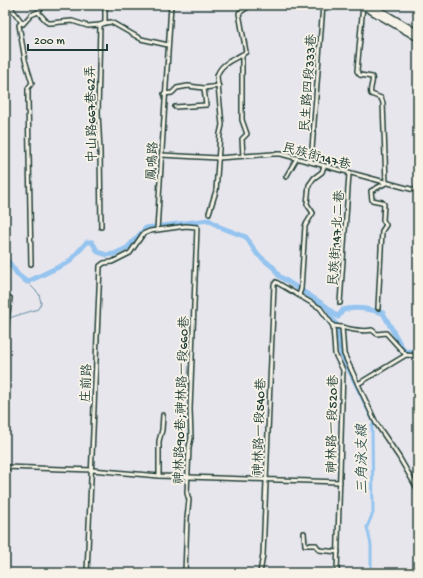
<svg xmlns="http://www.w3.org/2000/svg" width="423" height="578" font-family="'Gochi Hand','LXGW WenKai TC',sans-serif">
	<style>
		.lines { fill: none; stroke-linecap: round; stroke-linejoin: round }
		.stream { stroke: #658ea4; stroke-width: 1 }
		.canal { stroke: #94c4ef; stroke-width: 3 }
		.river { stroke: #94c4ef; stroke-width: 5 }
		.street-casing { stroke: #1f3d34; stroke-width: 6 }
		.primary-casing { stroke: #1f3d34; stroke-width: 8 }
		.street { stroke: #f7f3e8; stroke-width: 3 }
		.primary { stroke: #f7f3e8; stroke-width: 5 }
		.labels { text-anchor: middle; stroke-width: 3.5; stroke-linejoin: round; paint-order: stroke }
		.street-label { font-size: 13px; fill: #1f3d34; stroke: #f7f3e8 }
		.water-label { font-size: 14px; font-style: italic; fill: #365859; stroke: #f7f3e8 }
	</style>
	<rect width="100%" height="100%" fill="#e8e6ed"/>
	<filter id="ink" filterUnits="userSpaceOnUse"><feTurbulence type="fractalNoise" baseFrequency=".025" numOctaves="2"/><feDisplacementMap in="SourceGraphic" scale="8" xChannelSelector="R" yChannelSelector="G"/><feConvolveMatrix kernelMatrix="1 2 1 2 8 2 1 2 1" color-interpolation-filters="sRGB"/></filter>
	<g filter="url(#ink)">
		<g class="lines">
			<path class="stream" d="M9 318 38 309 41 303 39 294 27 282"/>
			<path class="canal" d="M324 305 337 324 340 353 374 423 372 426 373 513 367 527 371 545V573"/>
			<path class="river" d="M5 260 8 261 18 275 27 282 69 262 87 242H92L98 252 107 255 114 254 127 248 146 228 209 220 220 227 246 237 257 254 274 268 279 276 326 306 338 317 343 310C356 306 370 309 383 313L404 351 418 352"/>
			<g class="street-casing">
				<g id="street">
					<path d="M9 5 23 24 31 15 38 12 45 5"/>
					<path d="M363 5 357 71 360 75 372 77C374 82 369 88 371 94L381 98 383 103 386 183 371 191 372 200 382 202 384 204 383 220 386 225 382 231 378 308"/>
					<path d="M38 12 48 23H51L72 21 88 26 100 25"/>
					<path d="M22 22 19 25 25 60 32 83 28 88V99L31 264"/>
					<path d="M105 23 111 22 141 39 168 45"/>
					<path d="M242 55V120L247 134 242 139 243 156"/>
					<path d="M164 94 172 93 177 88 188 86 204 88 219 86"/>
					<path d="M175 107 206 105 204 88"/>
					<path d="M161 155 218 158 273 154H281L418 191"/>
					<path d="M311 162 323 5"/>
					<path d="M286 177 297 158"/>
					<path d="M209 213 216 191 220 134 222 125 217 76C221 62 236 59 246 52L239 13 251 5"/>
					<path d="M101 227 100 151 98 113 100 25 105 23V5"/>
					<path d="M157 230 171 5"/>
					<path d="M299 295 301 289 305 226 313 213 307 204 309 185 314 178 322 172 324 166"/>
					<path d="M5 297 10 298 6 330 5 367"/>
					<path d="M340 303 349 174"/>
					<path d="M333 326C347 327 358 333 372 330L377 334 386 333 406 355 418 356"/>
					<path d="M342 327 344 354 376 423 399 457 418 490"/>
					<path d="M358 384 406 355"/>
					<path d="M5 467 92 470 159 476 340 482"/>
					<path d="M159 476V441L162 430 163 415"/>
					<path d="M304 533 305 545H316L319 550 338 552"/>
					<path d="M87 573 100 266 104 263 112 262 130 253 143 234 150 231 186 226 197 227 190 409 191 438 189 447 187 493 189 500 187 518 185 573"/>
					<path d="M260 573 263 555 274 285 276 282 320 308 333 326 335 354 343 370 337 573"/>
				</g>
			</g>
			<g class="primary-casing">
				<g id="primary">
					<path d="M361 5 418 38"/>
					<path d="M371 5 418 33"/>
				</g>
			</g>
			<use href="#street" class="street"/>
			<use href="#primary" class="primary"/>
		</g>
	</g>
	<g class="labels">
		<g class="street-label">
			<text transform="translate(307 83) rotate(-86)" y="5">民生路四段333巷</text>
			<text transform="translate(90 114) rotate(-91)" y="5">中山路667巷62弄</text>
			<text transform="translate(317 155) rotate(15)" y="5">民族街147巷</text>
			<text transform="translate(151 161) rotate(-87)" y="5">鳳鳴路</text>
			<text transform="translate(335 238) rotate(-86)" y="5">民族街147北二巷</text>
			<text transform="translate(85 383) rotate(-88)" y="5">庄前路</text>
			<text transform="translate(180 400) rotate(-88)" y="5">神林路90巷;神林路一段660巷</text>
			<text transform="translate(331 424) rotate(-89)" y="5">神林路一段520巷</text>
			<text transform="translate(258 427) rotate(-88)" y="5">神林路一段540巷</text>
		</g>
		<g class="water-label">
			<text transform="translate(361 459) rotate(-91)" y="5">三角泳支線</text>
		</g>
	</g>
	<rect width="423" height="578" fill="none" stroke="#f7f3e8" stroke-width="20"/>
	<rect x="10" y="10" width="403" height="558" fill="none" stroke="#1f3d34" stroke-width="1.5" filter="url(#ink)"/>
	<path d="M28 44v6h79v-6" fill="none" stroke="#1f3d34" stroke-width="2"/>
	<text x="34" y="44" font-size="12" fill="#1f3d34" stroke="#f7f3e8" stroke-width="3" paint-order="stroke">200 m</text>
</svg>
